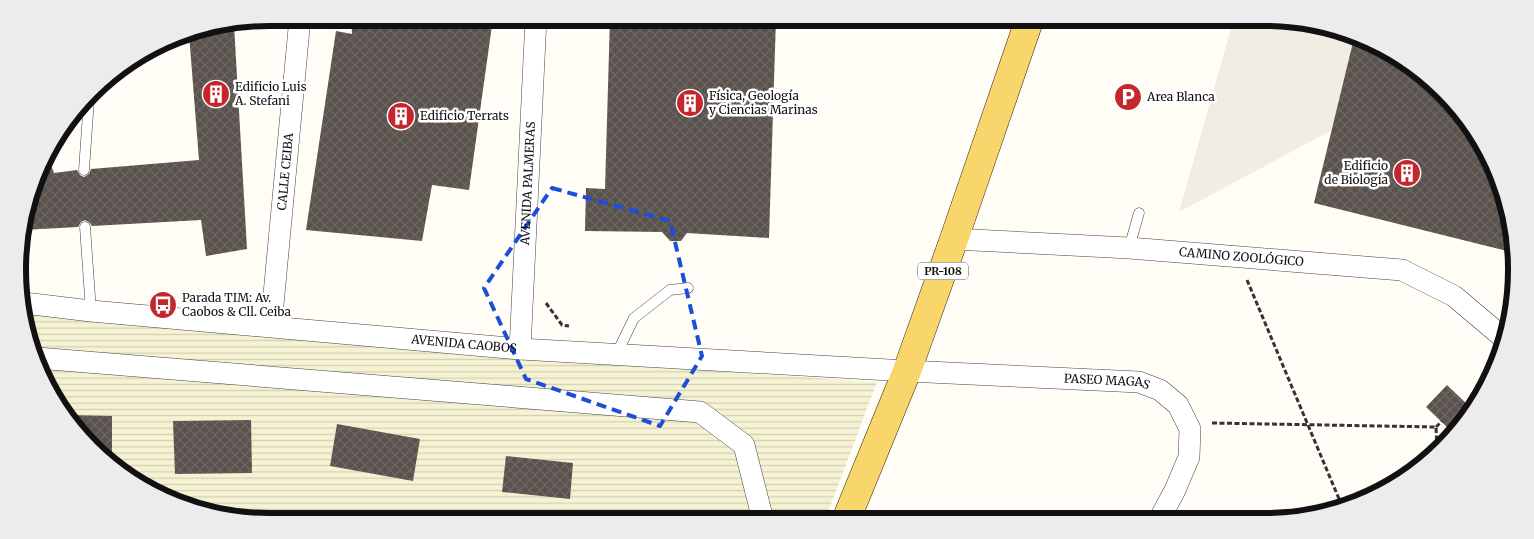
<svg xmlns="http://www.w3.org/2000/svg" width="1534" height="539" font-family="Merriweather,serif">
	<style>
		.farmland { fill: url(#farmland-rules) }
		.plaza { fill: #f1ede2 }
		.building { fill: url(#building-cross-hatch) }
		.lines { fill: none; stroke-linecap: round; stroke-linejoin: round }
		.service-casing { stroke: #444; stroke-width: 11 }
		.minor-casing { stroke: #444; stroke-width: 22 }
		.primary-casing { stroke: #222; stroke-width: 29 }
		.path { stroke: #333; stroke-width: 3; stroke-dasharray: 5 2.5; stroke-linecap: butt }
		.service { stroke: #fff; stroke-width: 10 }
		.minor { stroke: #fff; stroke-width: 21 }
		.primary { stroke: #f9d66b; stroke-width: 28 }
		.marked { fill: none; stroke: #1d4ed8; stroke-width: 4; stroke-dasharray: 10 6; stroke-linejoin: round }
		.labels { text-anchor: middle; stroke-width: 5; stroke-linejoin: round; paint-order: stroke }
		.shield { fill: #fff; stroke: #585858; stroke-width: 1 }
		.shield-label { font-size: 11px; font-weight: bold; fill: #111 }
		.poi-label { font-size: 12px; fill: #111; stroke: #fff; text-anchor: start }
		.street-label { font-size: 12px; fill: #111; stroke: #fff }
		.rim { fill: none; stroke: #111; stroke-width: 6 }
	</style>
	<defs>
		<pattern id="farmland-rules" width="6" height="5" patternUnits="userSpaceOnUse" patternTransform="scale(1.25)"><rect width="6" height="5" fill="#f6f3d4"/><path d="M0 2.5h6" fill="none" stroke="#d2cfb5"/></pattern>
		<pattern id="building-cross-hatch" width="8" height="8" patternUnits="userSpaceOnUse" patternTransform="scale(1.25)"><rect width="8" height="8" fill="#5a524d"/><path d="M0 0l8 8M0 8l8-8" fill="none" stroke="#6d6662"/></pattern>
	</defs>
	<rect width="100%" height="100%" fill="#fffdf5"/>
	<path class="farmland" d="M24 308 519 358 877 382 825 520 269 521 205 513 129 479 60 410 26 334Z"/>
	<path class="plaza" d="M1234 18H1265L1329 26 1354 38 1332 130 1179 212Z"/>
	<g class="building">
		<path d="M351 18H493L469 190 432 185 422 241 306 230 336 31 352 34Z"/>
		<path d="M610 18H776L769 238 687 233 681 241H670L662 232 585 231 586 188 605 189Z"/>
		<path d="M234 25 247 249 206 256 201 220 92 226 90 223 85 220 81 222 78 227 22 230 44 158 47 154 54 173 77 170 80 175 84 177 89 174 91 169 199 160 189 34Z"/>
		<path d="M1354 38 1418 69 1483 143 1512 231 1507 251 1314 203Z"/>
		<path d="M1447 385 1472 409 1452 432 1426 407Z"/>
		<path d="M66 415 112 416V462L94 444Z"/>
		<path d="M251 420 252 473 175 474 173 421Z"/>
		<path d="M337 424 420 439 413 481 330 466Z"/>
		<path d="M506 456 573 463 570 499 502 492Z"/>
	</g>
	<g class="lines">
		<g class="service-casing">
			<g id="service">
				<path d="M84 170 89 99"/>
				<path d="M85 227 91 311"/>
				<path d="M1129 248 1139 213"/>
				<path d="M616 355 634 318 670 290 688 288"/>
			</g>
		</g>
		<g class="minor-casing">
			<g id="minor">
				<path id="s1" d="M954 239 1129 248 1402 270 1454 296 1506 340"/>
				<path id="s2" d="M24 303 91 311 520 349 907 371 1139 382 1160 390 1178 405 1190 429 1189 457 1175 490 1159 520"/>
				<path id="s3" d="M271 326 300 18"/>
				<path id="s4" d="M520 349 536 18"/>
				<path d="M37 358 700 412 744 445 763 520"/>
			</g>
		</g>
		<g class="primary-casing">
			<path id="primary" d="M846 520 907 371 954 239 1030 18"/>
		</g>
		<g class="path">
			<path d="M1247 280 1342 506"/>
			<path d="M546 303 562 325 569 326"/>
			<path d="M1212 423 1436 427 1437 451"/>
			<path d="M1436 427 1442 421"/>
		</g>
		<use href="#service" class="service"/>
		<use href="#minor" class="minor"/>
		<use href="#primary" class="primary"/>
	</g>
	<path class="marked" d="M552 188 670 221 702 356 660 426 526 379 484 288Z"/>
	<defs>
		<g id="building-disc" transform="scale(1.4375)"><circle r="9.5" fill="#c4262e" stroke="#fff"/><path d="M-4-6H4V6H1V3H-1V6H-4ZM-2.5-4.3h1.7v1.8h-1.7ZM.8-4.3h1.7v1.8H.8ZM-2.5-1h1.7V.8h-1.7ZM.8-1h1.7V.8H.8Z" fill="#fff"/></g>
		<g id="parking-disc" transform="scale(1.4375)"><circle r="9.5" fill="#c4262e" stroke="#fff"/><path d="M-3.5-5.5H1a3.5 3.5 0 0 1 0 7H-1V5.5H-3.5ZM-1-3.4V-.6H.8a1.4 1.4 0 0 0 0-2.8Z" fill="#fff"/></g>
		<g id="bus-disc" transform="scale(1.4375)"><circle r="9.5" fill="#c4262e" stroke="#fff"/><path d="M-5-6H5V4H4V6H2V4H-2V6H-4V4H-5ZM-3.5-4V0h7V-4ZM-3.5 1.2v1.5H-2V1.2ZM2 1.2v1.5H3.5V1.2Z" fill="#fff"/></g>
	</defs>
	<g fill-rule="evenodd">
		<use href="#building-disc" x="216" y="94"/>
		<use href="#parking-disc" x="1128" y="97"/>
		<use href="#building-disc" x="690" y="103"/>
		<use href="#building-disc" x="401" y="116"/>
		<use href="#building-disc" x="1407" y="173"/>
		<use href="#bus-disc" x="163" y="305"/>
	</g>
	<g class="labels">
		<rect class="shield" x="918" y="262.5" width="50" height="17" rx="4"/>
		<g class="shield-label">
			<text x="943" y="275">PR-108</text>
		</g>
		<g class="poi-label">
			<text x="235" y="91">Edificio Luis<tspan x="235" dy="14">A. Stefani</tspan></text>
			<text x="709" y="100">Física, Geología<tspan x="709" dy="14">y Ciencias Marinas</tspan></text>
			<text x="1147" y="101">Area Blanca</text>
			<text x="420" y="120">Edificio Terrats</text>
			<text x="1388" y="170" text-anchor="end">Edificio<tspan x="1388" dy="14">de Biología</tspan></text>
			<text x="182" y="302">Parada TIM: Av.<tspan x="182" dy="14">Caobos &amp; Cll. Ceiba</tspan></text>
		</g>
		<g class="street-label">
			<text dy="4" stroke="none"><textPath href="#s3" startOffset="155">CALLE CEIBA</textPath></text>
			<text dy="4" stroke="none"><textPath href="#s4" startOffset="166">AVENIDA PALMERAS</textPath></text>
			<text dy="4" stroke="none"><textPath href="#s1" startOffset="288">CAMINO ZOOLÓGICO</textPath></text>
			<text dy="4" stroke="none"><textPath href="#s2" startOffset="442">AVENIDA CAOBOS</textPath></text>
			<text dy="4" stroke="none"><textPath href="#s2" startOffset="1086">PASEO MAGAS</textPath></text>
		</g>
	</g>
	<path d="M0 0H1534V539H0ZM269 26H1265A243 243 0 0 1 1508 269V270A243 243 0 0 1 1265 513H269A243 243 0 0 1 26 270V269A243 243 0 0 1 269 26Z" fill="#ececec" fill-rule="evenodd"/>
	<path class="rim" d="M269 26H1265A243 243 0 0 1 1508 269V270A243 243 0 0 1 1265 513H269A243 243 0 0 1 26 270V269A243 243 0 0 1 269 26Z"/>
</svg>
